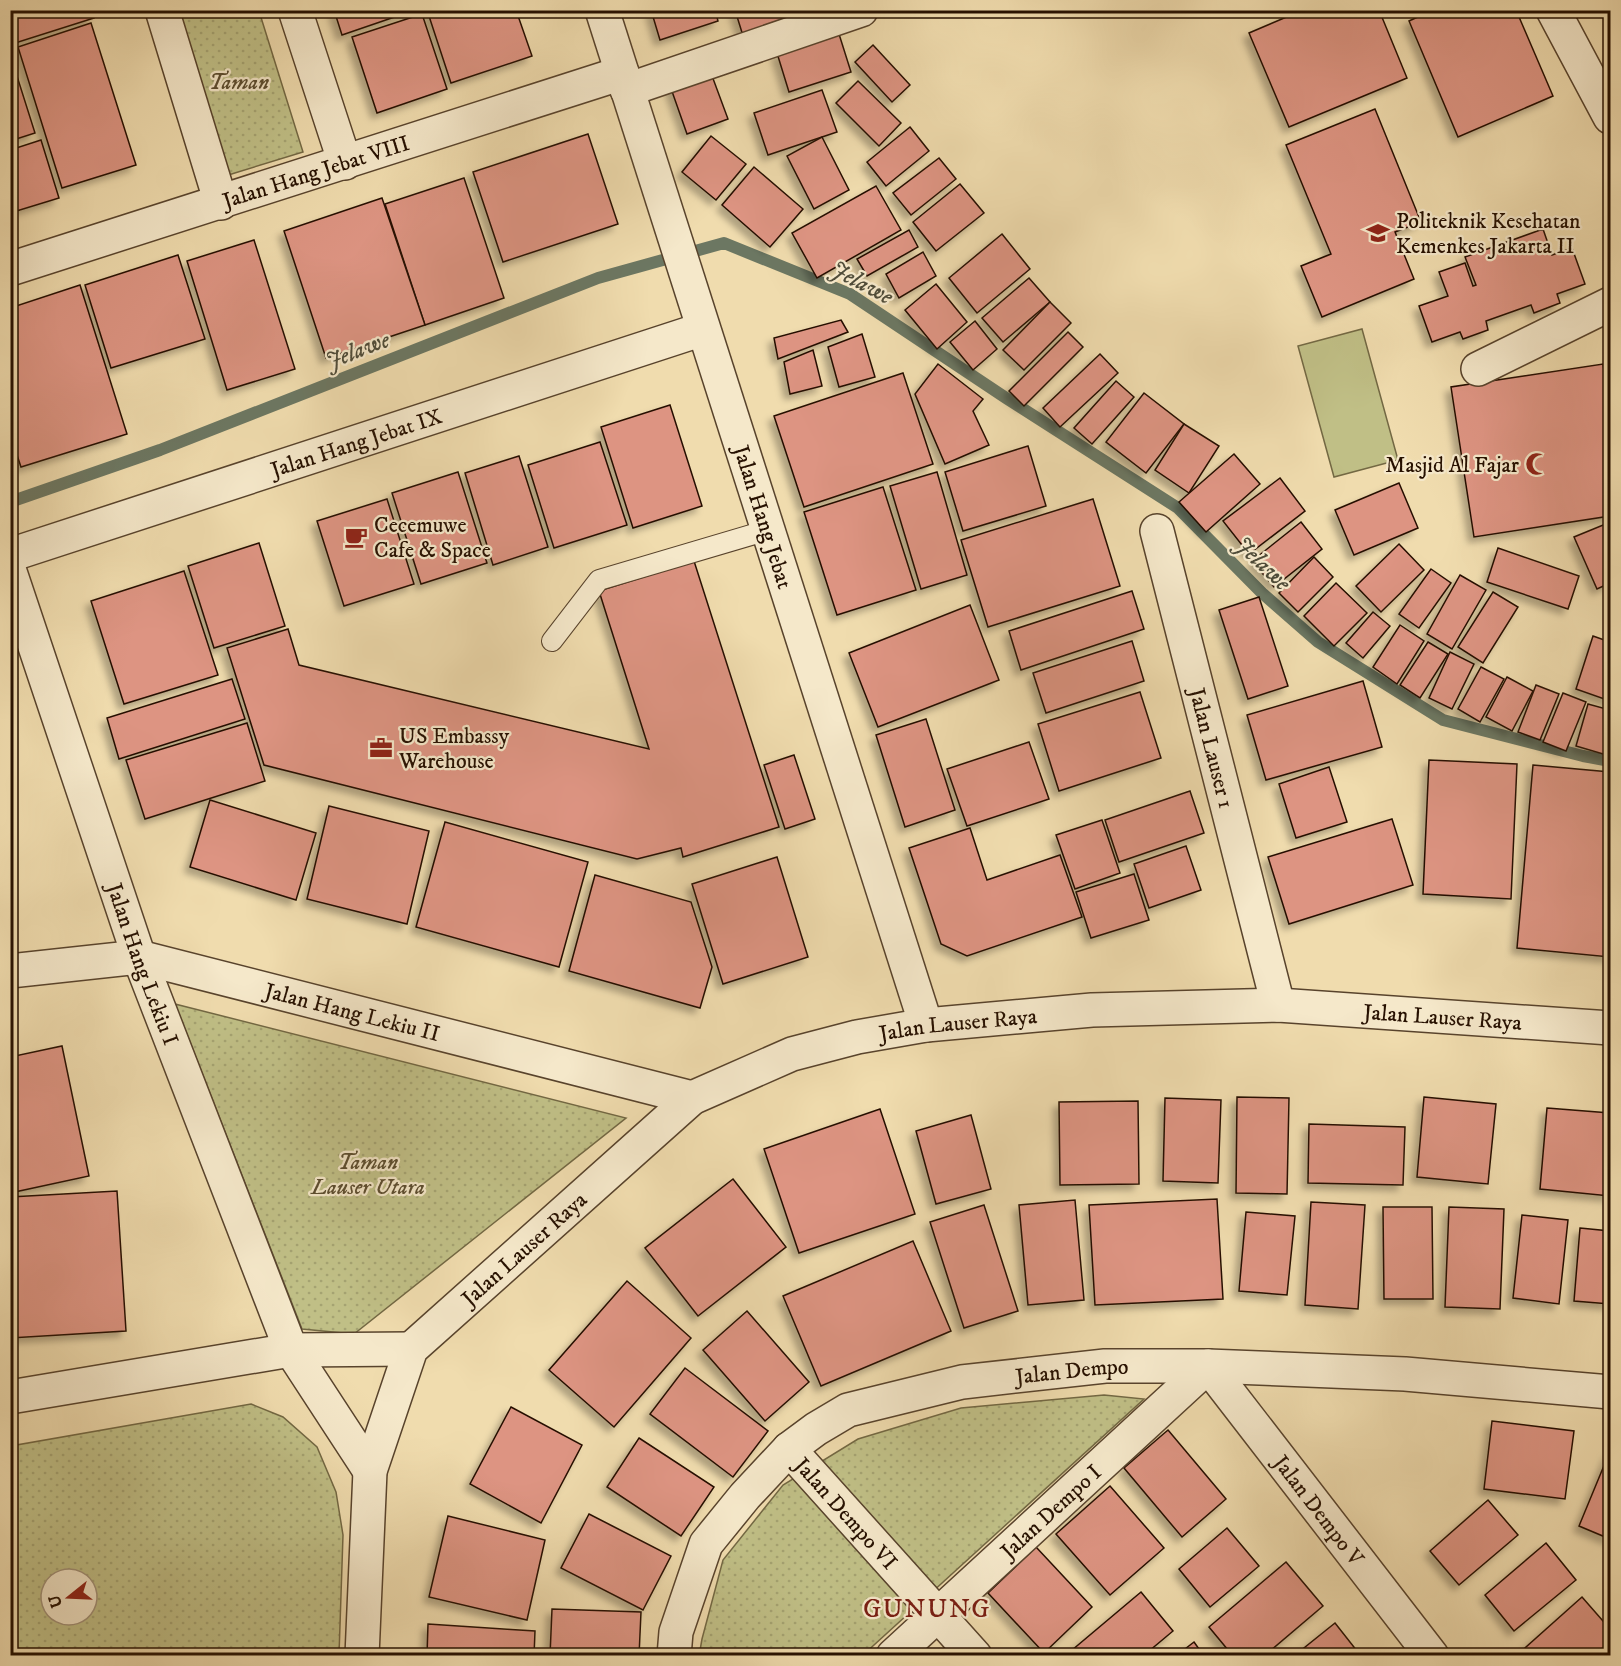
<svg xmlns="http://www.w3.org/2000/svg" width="1621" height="1666" font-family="'IM FELL DW Pica',serif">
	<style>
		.green { fill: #c0bf86; stroke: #736843; stroke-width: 1.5 }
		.park { fill: url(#park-dots); stroke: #736843; stroke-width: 1.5; fill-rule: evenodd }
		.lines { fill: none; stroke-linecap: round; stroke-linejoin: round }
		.stream { stroke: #6c7762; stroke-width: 12 }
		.building { fill: #dd9482; stroke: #261000; stroke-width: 1.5; filter: url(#shadow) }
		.service-casing { stroke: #58432c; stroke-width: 22 }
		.minor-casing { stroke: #58432c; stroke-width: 36 }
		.tertiary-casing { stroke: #58432c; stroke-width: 36 }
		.service { stroke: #f5e8ca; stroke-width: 20 }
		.minor { stroke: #f5e8ca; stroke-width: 33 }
		.tertiary { stroke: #f5e8ca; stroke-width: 33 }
		.labels { text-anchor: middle; stroke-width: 4.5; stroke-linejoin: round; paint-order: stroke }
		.park-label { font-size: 22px; font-style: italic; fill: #5c4d2f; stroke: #f5e8ca }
		.street-label { font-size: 22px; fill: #261000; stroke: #f5e8ca }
		.poi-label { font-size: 22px; fill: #261000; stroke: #f5e8ca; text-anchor: start }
		.water-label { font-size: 24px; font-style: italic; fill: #4f4c39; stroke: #f5e8ca }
		.quarter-label { font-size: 26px; letter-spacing: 1.5px; fill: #7a1f14; stroke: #f5e8ca }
	</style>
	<defs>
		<pattern id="park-dots" width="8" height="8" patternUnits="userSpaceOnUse" patternTransform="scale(1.5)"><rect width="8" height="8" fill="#c0bf86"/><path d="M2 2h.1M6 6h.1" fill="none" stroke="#a5a372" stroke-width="1.8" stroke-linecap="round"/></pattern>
		<filter id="shadow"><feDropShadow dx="-5.5" dy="5.5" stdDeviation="3" flood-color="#0004"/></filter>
	</defs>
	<rect width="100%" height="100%" fill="#f0dcae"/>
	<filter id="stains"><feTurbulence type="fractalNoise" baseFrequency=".00333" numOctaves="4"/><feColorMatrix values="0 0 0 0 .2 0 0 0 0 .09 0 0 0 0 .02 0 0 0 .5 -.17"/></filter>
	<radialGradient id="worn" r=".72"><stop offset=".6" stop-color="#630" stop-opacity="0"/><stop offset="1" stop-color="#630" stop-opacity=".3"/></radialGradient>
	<path class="green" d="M1362 329 1398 460 1334 477 1298 346Z"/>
	<g class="park">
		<path d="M174 11H259L303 152 225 176Z"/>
		<path d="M175 1004 626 1118 354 1334 302 1329Z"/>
		<path d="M1104 1395 1144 1399 863 1655 699 1656 702 1639 723 1560 783 1485 858 1439 961 1408Z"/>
		<path d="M251 1404 283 1417 317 1447 336 1492 343 1535 339 1655H11V1446ZM51 1579H87V1615H51Z"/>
	</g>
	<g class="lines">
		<path class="stream" d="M10 502 160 450 598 278 724 243 850 294 1006 398 1178 508 1262 593 1318 642 1443 720 1583 756 1610 761"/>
	</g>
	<g class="building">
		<path d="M10 10H91L94 18 12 44Z"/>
		<path d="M334 10H415L342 35Z"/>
		<path d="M427 10H516L532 56 451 83Z"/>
		<path d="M651 10H715L718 21 660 40Z"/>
		<path d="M735 10H823L744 39Z"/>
		<path d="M1303 10H1379L1407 78 1289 127 1249 33Z"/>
		<path d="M1433 10H1516L1553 96 1458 137 1409 21Z"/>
		<path d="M422 14 447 89 377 113 352 37Z"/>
		<path d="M91 23 136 165 62 188 18 47Z"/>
		<path d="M839 34 851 72 789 92 777 53Z"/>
		<path d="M873 45 910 85 892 102 855 62Z"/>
		<path d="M10 54 35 133 10 141Z"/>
		<path d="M708 65 728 119 687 134 668 80Z"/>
		<path d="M858 81 901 123 879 146 836 103Z"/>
		<path d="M822 90 837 132 768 155 754 113Z"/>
		<path d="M1375 109 1421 222 1395 232 1414 279 1322 317 1301 266 1331 254 1286 145Z"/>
		<path d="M910 127 929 151 886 186 867 162Z"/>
		<path d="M588 134 618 224 503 262 473 172Z"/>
		<path d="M711 136 746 164 716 200 682 172Z"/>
		<path d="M822 137 849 190 814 209 787 156Z"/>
		<path d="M41 140 59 198 10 213V150Z"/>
		<path d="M939 158 956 179 911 215 893 193Z"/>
		<path d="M754 167 803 209 770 247 722 205Z"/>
		<path d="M464 178 504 298 425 325 385 204Z"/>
		<path d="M960 184 984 213 936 251 913 222Z"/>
		<path d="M876 186 901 230 817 278 792 233Z"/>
		<path d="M382 198 425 325 326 358 284 231Z"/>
		<path d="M1543 229 1552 255 1572 248 1585 284 1557 294 1560 303 1534 313 1531 305 1486 321 1488 330 1463 339 1460 332 1432 342 1419 306 1448 296 1439 272 1465 263 1473 286 1476 285 1465 257Z"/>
		<path d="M909 230 918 247 867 276 857 259Z"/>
		<path d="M1002 234 1030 269 977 313 949 278Z"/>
		<path d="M254 240 295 369 227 390 187 261Z"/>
		<path d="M923 252 936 276 899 298 886 274Z"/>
		<path d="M178 255 205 339 111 368 85 285Z"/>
		<path d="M1029 278 1050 302 1003 342 982 318Z"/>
		<path d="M936 284 967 322 937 349 905 310Z"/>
		<path d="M80 285 127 434 21 467 10 434V308Z"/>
		<path d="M1050 302 1071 323 1024 370 1003 350Z"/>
		<path d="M841 320 848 332 778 359 774 338Z"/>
		<path d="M975 321 997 349 973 370 950 342Z"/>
		<path d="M1068 332 1083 347 1024 406 1009 391Z"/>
		<path d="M862 334 875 377 839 387 828 347Z"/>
		<path d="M813 350 822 386 790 394 784 362Z"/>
		<path d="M1100 354 1118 373 1060 427 1043 408Z"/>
		<path d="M938 364 983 399 973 411 989 445 945 464 915 394Z"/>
		<path d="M1603 364 1610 411V516L1474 537 1451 387Z"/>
		<path d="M903 373 933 464 804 507 774 416Z"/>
		<path d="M1116 381 1134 397 1092 444 1074 428Z"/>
		<path d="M1144 393 1184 424 1146 473 1106 442Z"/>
		<path d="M670 405 702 506 633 528 601 427Z"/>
		<path d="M1184 424 1219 446 1189 493 1155 470Z"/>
		<path d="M600 442 627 525 554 548 528 465Z"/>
		<path d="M1028 446 1046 506 963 531 945 472Z"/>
		<path d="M1234 454 1260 484 1206 532 1179 502Z"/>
		<path d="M519 456 548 547 493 565 465 473Z"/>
		<path d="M458 472 487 563 421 584 392 493Z"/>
		<path d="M937 472 967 575 921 589 890 486Z"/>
		<path d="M1280 478 1305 511 1249 554 1223 521Z"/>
		<path d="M1399 483 1418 528 1354 555 1335 510Z"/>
		<path d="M883 487 916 590 837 615 804 512Z"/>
		<path d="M387 499 414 584 344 606 317 521Z"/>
		<path d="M1093 499 1120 586 988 627 961 540Z"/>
		<path d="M1301 522 1322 549 1274 587 1252 561Z"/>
		<path d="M1608 523 1610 529V583L1597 589 1574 537Z"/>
		<path d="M259 543 285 626 214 648 188 566Z"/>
		<path d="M1399 544 1424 570 1381 612 1356 586Z"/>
		<path d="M1498 548 1579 576 1568 609 1487 582Z"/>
		<path d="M1314 557 1333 577 1298 612 1279 593Z"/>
		<path d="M694 561 779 827 683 857 681 848 637 859 264 765 227 648 288 629 299 665 649 749 599 591Z"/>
		<path d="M1431 569 1451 583 1419 628 1399 614Z"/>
		<path d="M184 571 218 675 124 704 91 601Z"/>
		<path d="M1460 575 1486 590 1452 649 1427 634Z"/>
		<path d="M1336 583 1367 613 1334 646 1304 616Z"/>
		<path d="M1132 591 1144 629 1021 670 1009 631Z"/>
		<path d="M1493 592 1518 607 1483 663 1458 647Z"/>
		<path d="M1259 597 1288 686 1248 699 1219 610Z"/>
		<path d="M970 605 999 680 878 727 849 653Z"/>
		<path d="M1373 612 1390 626 1363 658 1346 643Z"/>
		<path d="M1400 625 1424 641 1397 684 1373 667Z"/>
		<path d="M1593 636 1610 642V701L1576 689Z"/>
		<path d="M1132 641 1144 681 1046 713 1033 673Z"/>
		<path d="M1428 642 1448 654 1420 698 1400 685Z"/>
		<path d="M1450 652 1474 664 1452 709 1429 698Z"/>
		<path d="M1481 667 1504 679 1480 722 1458 709Z"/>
		<path d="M1507 677 1533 691 1512 731 1486 717Z"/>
		<path d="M232 679 245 719 119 759 107 718Z"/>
		<path d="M1363 681 1382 747 1266 780 1247 715Z"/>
		<path d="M1536 685 1559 694 1540 740 1518 732Z"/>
		<path d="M1140 692 1161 758 1059 791 1038 724Z"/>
		<path d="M1563 693 1586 702 1566 751 1543 742Z"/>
		<path d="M1588 704 1610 710V756L1576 746Z"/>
		<path d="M926 719 955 810 905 827 876 735Z"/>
		<path d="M247 723 265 781 145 819 126 760Z"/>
		<path d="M1029 742 1049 799 967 826 947 769Z"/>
		<path d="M794 755 815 819 785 829 764 765Z"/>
		<path d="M1429 760 1517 764 1511 899 1423 894Z"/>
		<path d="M1533 765 1610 772V957L1517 948Z"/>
		<path d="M1329 767 1347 822 1296 838 1279 784Z"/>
		<path d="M1190 791 1204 833 1119 862 1105 820Z"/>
		<path d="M210 800 316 833 296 900 190 867Z"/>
		<path d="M329 806 429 831 407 924 307 899Z"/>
		<path d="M1392 819 1413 885 1289 924 1268 857Z"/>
		<path d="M1102 820 1120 873 1075 889 1056 835Z"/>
		<path d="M445 822 588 862 559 967 416 927Z"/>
		<path d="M970 828 987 880 1060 855 1082 917 967 956 941 944 909 848Z"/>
		<path d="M1186 846 1201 890 1149 908 1134 864Z"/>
		<path d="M777 857 808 957 723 984 692 884Z"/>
		<path d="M1134 874 1149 920 1091 938 1076 892Z"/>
		<path d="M595 875 691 902 712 967 700 1008 569 971Z"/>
		<path d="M62 1046 89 1176 10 1193V1057Z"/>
		<path d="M1237 1097 1289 1098 1287 1194 1236 1193Z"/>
		<path d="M1424 1097 1496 1104 1488 1184 1417 1177Z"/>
		<path d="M1165 1098 1221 1100 1218 1183 1163 1181Z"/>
		<path d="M1138 1101 1139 1184 1060 1185 1059 1102Z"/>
		<path d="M1547 1108 1610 1113V1196L1540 1189Z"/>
		<path d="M880 1109 915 1214 799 1253 764 1149Z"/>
		<path d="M971 1115 991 1189 936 1204 916 1131Z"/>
		<path d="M1309 1124 1405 1127 1403 1185 1308 1183Z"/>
		<path d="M733 1179 786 1247 698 1316 645 1248Z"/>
		<path d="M117 1191 126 1331 10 1338V1197Z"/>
		<path d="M1217 1199 1223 1299 1095 1305 1089 1205Z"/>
		<path d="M1075 1200 1084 1300 1028 1305 1019 1205Z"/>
		<path d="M1311 1202 1365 1205 1358 1309 1305 1305Z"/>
		<path d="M984 1205 1018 1311 964 1328 930 1222Z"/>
		<path d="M1383 1207H1432L1433 1299H1384Z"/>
		<path d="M1449 1207 1504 1209 1500 1309 1445 1307Z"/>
		<path d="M1246 1212 1295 1216 1287 1295 1239 1291Z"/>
		<path d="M1522 1215 1568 1220 1559 1304 1513 1298Z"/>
		<path d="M1580 1228 1610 1231V1304L1574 1301Z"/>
		<path d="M913 1241 951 1331 821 1386 783 1296Z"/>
		<path d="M627 1281 691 1338 614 1427 549 1370Z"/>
		<path d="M747 1311 809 1382 765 1421 703 1350Z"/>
		<path d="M685 1368 768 1431 733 1477 650 1414Z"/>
		<path d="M511 1407 582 1445 541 1523 470 1484Z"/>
		<path d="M1492 1421 1574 1431 1565 1499 1484 1489Z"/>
		<path d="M1168 1430 1226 1499 1182 1537 1124 1468Z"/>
		<path d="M639 1438 714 1487 681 1536 607 1487Z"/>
		<path d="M1610 1451V1539L1579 1526Z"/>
		<path d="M1110 1486 1164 1548 1110 1595 1056 1534Z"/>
		<path d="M1488 1500 1518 1535 1459 1585 1430 1551Z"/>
		<path d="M589 1514 671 1556 643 1610 561 1568Z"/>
		<path d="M448 1516 545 1540 527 1620 429 1597Z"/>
		<path d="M1227 1528 1259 1566 1210 1607 1179 1569Z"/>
		<path d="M1546 1543 1576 1580 1514 1631 1485 1595Z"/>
		<path d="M1036 1547 1092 1607 1044 1653 988 1593Z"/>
		<path d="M1286 1562 1323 1606 1264 1656H1233L1209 1627Z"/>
		<path d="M1141 1592 1173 1631 1143 1656H1065Z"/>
		<path d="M1582 1597 1610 1629V1641L1594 1656H1516Z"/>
		<path d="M552 1609 641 1612 639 1656H550Z"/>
		<path d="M1335 1623 1361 1656H1294Z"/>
		<path d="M428 1624 535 1631 534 1656H427Z"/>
		<path d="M1194 1642 1204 1656H1176Z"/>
	</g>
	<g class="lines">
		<g class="service-casing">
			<path id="service" d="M552 641 599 580 768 530"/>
		</g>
		<g class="minor-casing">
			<g id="minor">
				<path d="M162 10 221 203"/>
				<path d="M295 10 345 163"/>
				<path id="s1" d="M602 10 926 1025"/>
				<path d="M1553 10 1610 117"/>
				<path d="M627 90 861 10"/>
				<path id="s2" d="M10 269 622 73"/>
				<path d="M1478 369 1610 304"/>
				<path id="s3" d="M1157 531 1278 1005"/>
				<path id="s4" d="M10 555 703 329"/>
				<path id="s5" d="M10 572 139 957 291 1350"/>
				<path id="s6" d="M10 971 139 957 692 1098"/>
				<path id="s7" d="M789 1449 975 1656"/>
				<path id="s8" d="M674 1656 676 1632 706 1544 745 1496 789 1449 816 1429 848 1410 962 1382 1105 1366H1208L1405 1374 1610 1392"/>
				<path id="s9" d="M893 1656 1208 1366 1432 1656"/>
			</g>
		</g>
		<g class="tertiary-casing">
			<g id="tertiary">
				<path d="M291 1350 370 1471"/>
				<path d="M10 1397 291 1350 411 1349"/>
				<path id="s10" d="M362 1656 370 1471 411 1349 692 1098 792 1054 857 1037 926 1025 1092 1010 1278 1005 1610 1028"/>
			</g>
		</g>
		<use href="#service" class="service"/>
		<use href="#minor" class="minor"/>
		<use href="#tertiary" class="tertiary"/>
	</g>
	<defs>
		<g id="university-bare" transform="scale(1.8)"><path d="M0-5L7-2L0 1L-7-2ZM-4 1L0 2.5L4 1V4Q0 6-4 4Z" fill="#8f2418" stroke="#f5e8ca" stroke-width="2.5" paint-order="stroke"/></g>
		<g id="mosque-bare" transform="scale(1.8)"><path d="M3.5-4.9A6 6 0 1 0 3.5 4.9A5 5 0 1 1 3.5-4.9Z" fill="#8f2418" stroke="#f5e8ca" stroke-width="2.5" paint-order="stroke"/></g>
		<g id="cafe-bare" transform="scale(1.8)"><path d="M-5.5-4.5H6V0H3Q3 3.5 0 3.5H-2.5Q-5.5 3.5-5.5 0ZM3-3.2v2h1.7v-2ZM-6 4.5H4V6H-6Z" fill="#8f2418" stroke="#f5e8ca" stroke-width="2.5" paint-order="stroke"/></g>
		<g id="office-bare" transform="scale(1.8)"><path d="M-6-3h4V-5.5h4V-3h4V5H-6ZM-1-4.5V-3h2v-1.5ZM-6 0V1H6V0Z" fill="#8f2418" stroke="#f5e8ca" stroke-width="2.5" paint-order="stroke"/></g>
	</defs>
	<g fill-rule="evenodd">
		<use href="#university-bare" x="1378" y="233"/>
		<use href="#mosque-bare" x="1537" y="464"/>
		<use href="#cafe-bare" x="356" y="537"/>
		<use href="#office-bare" x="381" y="748"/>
	</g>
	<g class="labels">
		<g class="park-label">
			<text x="239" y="89">Taman</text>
			<text x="368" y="1169">Taman<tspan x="368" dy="25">Lauser Utara</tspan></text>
		</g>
		<g class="street-label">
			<text dy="8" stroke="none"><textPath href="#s2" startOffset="321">Jalan Hang Jebat VIII</textPath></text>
			<text dy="8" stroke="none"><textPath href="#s4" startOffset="364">Jalan Hang Jebat IX</textPath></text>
			<text dy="8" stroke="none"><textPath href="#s1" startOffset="532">Jalan Hang Jebat</textPath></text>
			<text dy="8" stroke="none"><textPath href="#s3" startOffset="224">Jalan Lauser 1</textPath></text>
			<text dy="8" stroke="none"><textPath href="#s5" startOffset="414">Jalan Hang Lekiu I</textPath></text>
			<text dy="8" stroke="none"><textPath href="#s6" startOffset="350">Jalan Hang Lekiu II</textPath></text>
			<text dy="8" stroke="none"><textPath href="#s10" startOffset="1455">Jalan Lauser Raya</textPath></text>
			<text dy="8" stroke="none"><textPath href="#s10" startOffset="969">Jalan Lauser Raya</textPath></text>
			<text dy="8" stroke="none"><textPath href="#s10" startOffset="465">Jalan Lauser Raya</textPath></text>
			<text dy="8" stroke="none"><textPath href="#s8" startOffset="542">Jalan Dempo</textPath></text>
			<text dy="8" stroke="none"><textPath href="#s9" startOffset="214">Jalan Dempo I</textPath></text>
			<text dy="8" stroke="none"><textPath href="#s9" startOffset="610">Jalan Dempo V</textPath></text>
			<text dy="8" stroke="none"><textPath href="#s7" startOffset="86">Jalan Dempo VI</textPath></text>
		</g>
		<g class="poi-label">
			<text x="1396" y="228">Politeknik Kesehatan<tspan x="1396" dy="25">Kemenkes Jakarta II</tspan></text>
			<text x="1519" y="472" text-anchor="end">Masjid Al Fajar</text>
			<text x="374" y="532">Cecemuwe<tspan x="374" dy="25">Cafe &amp; Space</tspan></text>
			<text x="399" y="743">US Embassy<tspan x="399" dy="25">Warehouse</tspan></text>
		</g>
		<g class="water-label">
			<text transform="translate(862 282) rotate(28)" y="8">Jelawe</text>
			<text transform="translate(357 350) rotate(-21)" y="8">Jelawe</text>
			<text transform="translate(1263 563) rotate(44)" y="8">Jelawe</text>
		</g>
		<g class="quarter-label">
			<text x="927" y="1617">GUNUNG</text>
		</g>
	</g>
	<rect width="1621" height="1666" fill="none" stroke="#f0dcae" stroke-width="36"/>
	<rect x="12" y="12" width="1597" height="1642" fill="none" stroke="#261000" stroke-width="3"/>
	<rect x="18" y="18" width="1585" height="1630" fill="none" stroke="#261000" stroke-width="1.5"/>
	<g transform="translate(69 1597) rotate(252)"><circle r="28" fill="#f5e8ca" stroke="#a29279" stroke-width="1.5"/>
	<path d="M0-4.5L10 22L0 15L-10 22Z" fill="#8f2418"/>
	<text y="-9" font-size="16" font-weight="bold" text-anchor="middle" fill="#261000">U</text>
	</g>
	<rect width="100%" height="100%" filter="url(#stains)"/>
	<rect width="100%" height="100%" fill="url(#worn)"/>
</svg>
